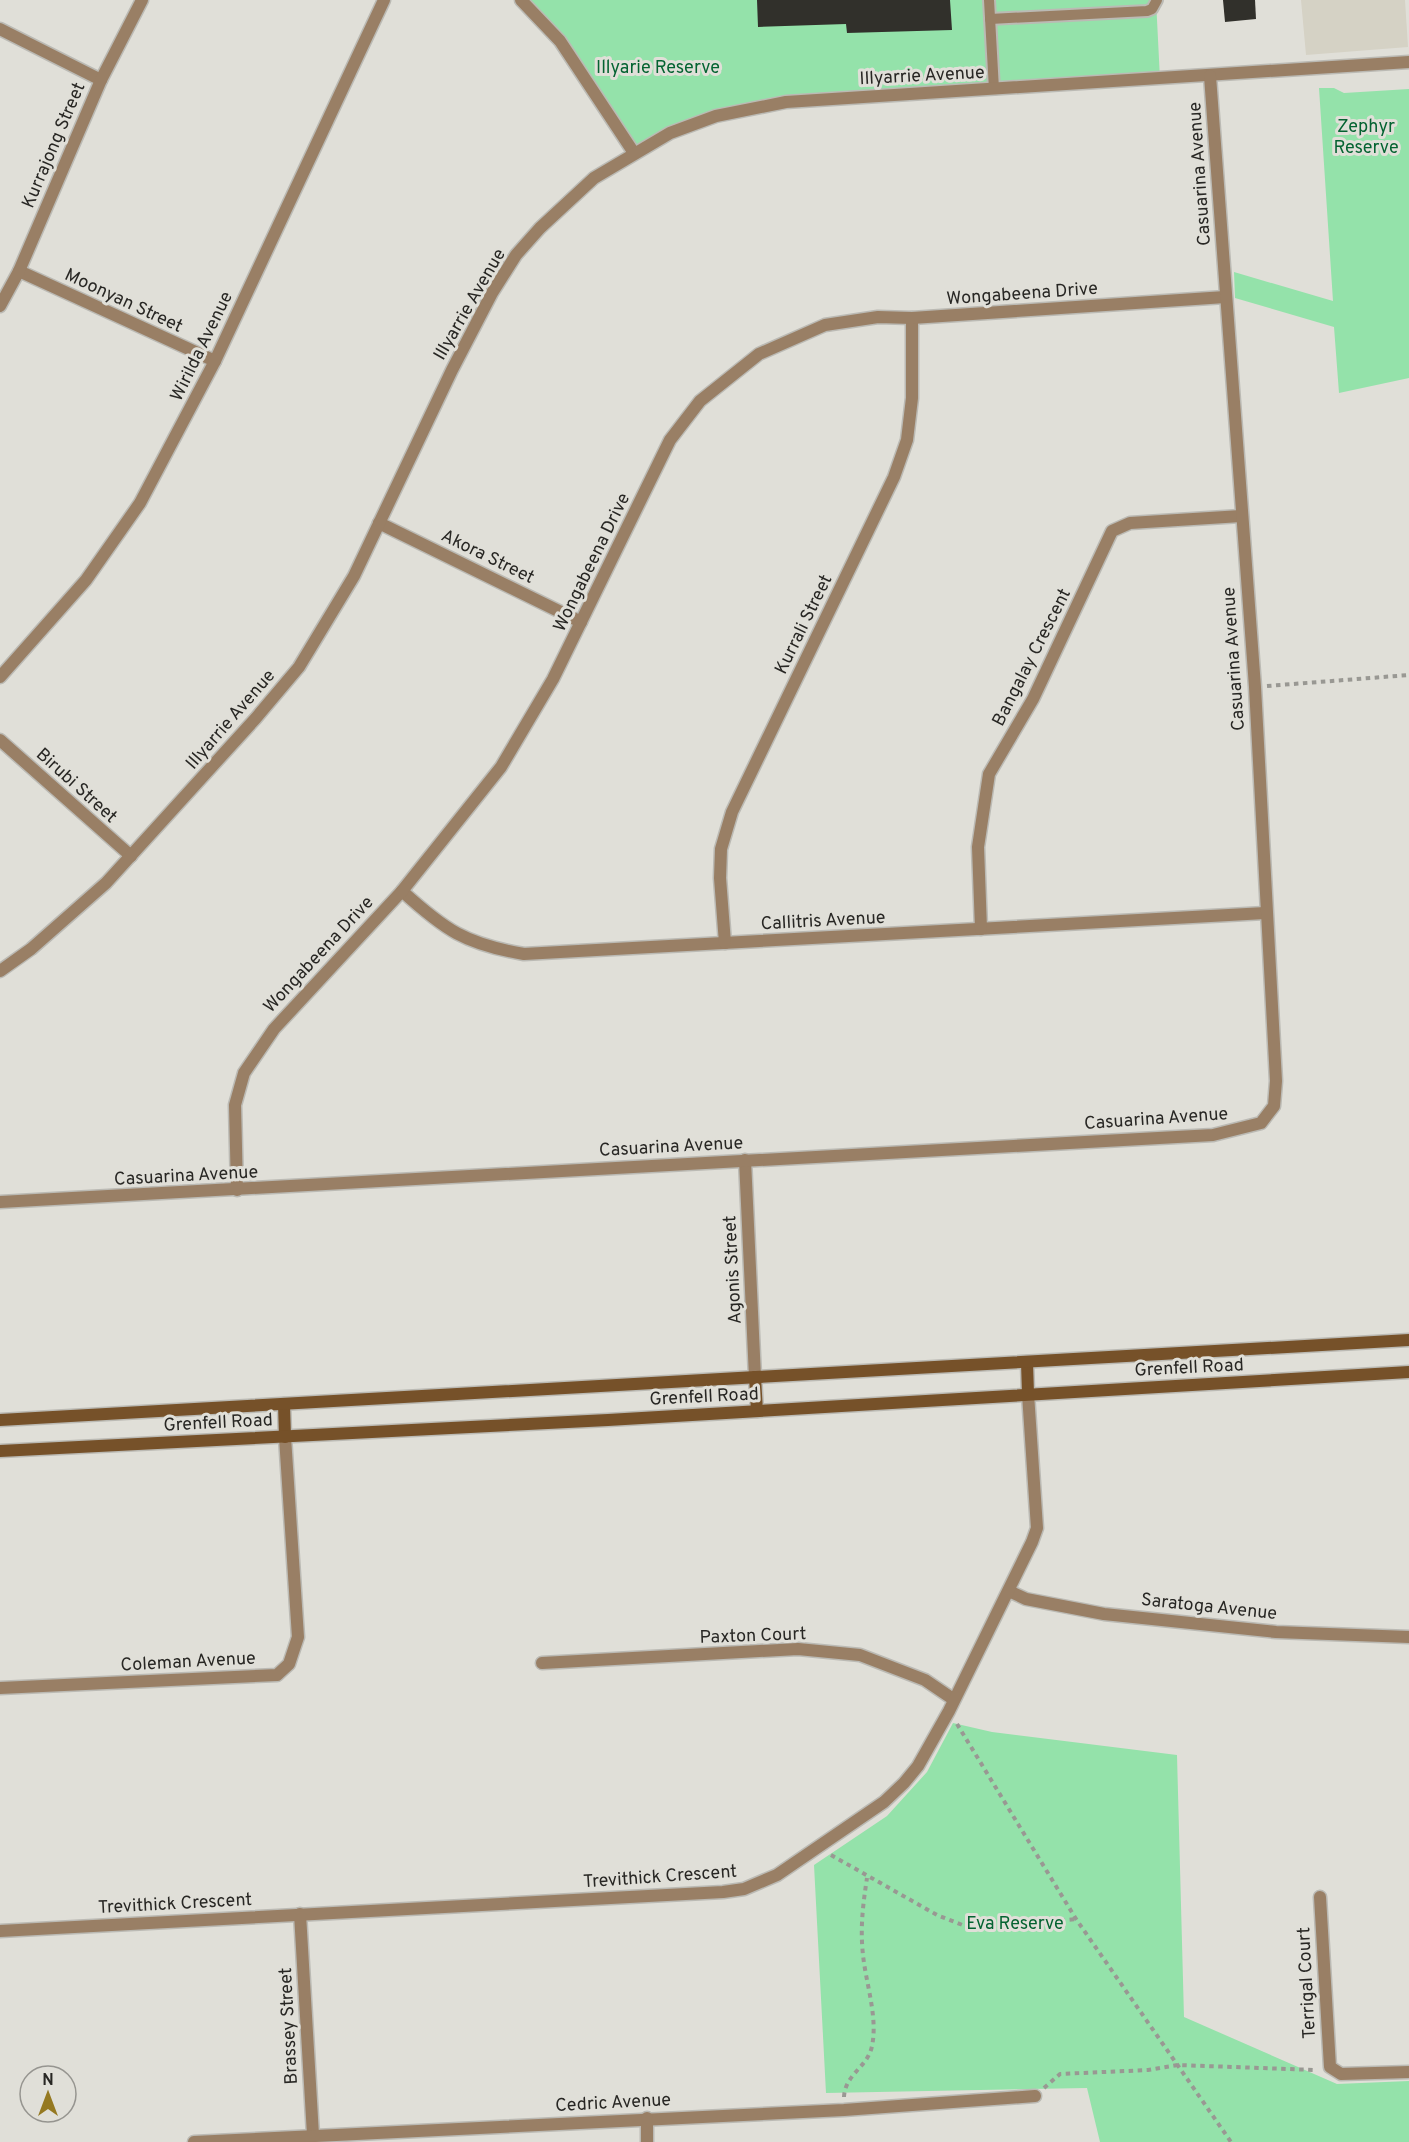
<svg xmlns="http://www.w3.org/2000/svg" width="1409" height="2142" font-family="Overpass,sans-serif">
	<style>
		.built { fill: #d5d2c5 }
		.green { fill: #94e2aa }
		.building { fill: #31302b }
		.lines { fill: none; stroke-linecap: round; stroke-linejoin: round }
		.service-casing { stroke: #bbbab4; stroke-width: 14 }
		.minor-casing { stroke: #bbbab4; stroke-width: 15 }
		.secondary-casing { stroke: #bbbab4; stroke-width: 15 }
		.path { stroke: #999893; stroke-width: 4; stroke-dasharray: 4.5 4.5; stroke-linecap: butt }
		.service { stroke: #997f65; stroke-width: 10 }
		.minor { stroke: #997f65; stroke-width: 12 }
		.secondary { stroke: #765129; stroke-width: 12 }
		.labels { text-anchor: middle; stroke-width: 6; stroke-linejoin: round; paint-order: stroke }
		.park-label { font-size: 18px; fill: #046331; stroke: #e0dfd8 }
		.street-label { font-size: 18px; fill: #282724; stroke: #e0dfd8 }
	</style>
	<rect width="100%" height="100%" fill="#e0dfd8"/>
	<path class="built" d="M1301 0H1405L1408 47 1306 55Z"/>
	<g class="green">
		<path d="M521 0H1156L1160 79 786 102 716 116 634 153 614 120Z"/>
		<path d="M1319 88H1334L1344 93 1409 89V378L1339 393 1334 327 1235 298 1234 272 1333 301Z"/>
		<path d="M953 1723 992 1732 1177 1755 1184 2017 1337 2084 1409 2081V2142H1100L1087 2088 826 2093 814 1865 887 1816 927 1772Z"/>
	</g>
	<g class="building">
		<path d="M757 0H950L952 30 847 33 846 24 758 27Z"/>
		<path d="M1223 0H1255L1256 19 1225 22Z"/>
	</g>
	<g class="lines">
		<g class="service-casing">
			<g id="service">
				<path d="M989 0 994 89"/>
				<path d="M990 19 1147 11 1152 9 1157 0"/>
			</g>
		</g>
		<g class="minor-casing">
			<g id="minor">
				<path d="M521 0 560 41 634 153"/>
				<path d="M0 29 101 80"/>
				<path d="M19 271 215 361"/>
				<path d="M0 306 19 271 101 80 142 0"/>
				<path d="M379 523 581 622"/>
				<path d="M0 677 86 580 140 503 215 361 384 0"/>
				<path d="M0 740 131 856"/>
				<path d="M402 891C445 930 465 944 524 954L1265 913"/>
				<path d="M981 929 978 847 989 774 1033 699 1112 531 1130 523 1241 516"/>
				<path d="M725 943 720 878 721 849 732 812 894 477 907 440 912 398V318"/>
				<path d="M0 971 31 949 106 883 256 718 299 667 354 576 452 370 492 293 516 255 540 228 594 178 670 133 716 116 786 102 1409 62"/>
				<path d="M745 1160 755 1377"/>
				<path d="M237 1190 235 1105 244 1073 274 1029 402 891 501 767 553 679 670 440 700 401 759 354 825 325 878 317 912 318 1225 297"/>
				<path d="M0 1202 1213 1135 1261 1123 1274 1106 1276 1081 1255 687 1210 76"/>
				<path d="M1009 1591 1026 1599 1104 1614 1276 1632 1409 1637"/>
				<path d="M542 1663 798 1649 860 1655 925 1680 953 1699"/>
				<path d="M0 1688 277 1675 289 1664 298 1637 285 1437"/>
				<path d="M1320 1897 1330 2067 1341 2074 1409 2072"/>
				<path d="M300 1914 313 2135"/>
				<path d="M0 1931 723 1892 744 1889 777 1875 884 1802 904 1783 918 1766 949 1711 1032 1542 1037 1528 1028 1394"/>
				<path d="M194 2142 844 2110 1035 2096"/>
				<path d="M647 2142V2118"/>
			</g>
		</g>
		<g class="secondary-casing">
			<g id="secondary">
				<path d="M1027 1362 1028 1394"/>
				<path d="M755 1377 757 1411"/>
				<path d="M284 1404 285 1437"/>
				<path d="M0 1420 1409 1340"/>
				<path d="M0 1451 608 1420 1409 1372"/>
			</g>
		</g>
		<g class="path">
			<path d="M1267 686 1409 675"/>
			<path d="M957 1724 1076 1919 1231 2142"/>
			<path d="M831 1855 937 1915 965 1926"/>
			<path d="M998 1928 1076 1919"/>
			<path d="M1044 2088 1060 2074 1148 2070 1178 2065 1316 2070"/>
			<path d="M844 2097C845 2074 868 2067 872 2046 878 2017 866 1984 863 1955 860 1928 863 1904 867 1878"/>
		</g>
		<use href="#service" class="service"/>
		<use href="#minor" class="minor"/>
		<use href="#secondary" class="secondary"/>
	</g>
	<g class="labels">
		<g class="park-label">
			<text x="658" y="73">Illyarie Reserve</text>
			<text x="1366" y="132">Zephyr<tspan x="1366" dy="21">Reserve</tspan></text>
			<text x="1015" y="1929">Eva Reserve</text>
		</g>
		<g class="street-label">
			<text transform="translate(922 75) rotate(-3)" y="6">Illyarrie Avenue</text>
			<text transform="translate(53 145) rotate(-67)" y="6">Kurrajong Street</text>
			<text transform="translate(1199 174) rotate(-94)" y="6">Casuarina Avenue</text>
			<text transform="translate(1022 293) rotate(-4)" y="6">Wongabeena Drive</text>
			<text transform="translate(124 300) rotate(25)" y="6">Moonyan Street</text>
			<text transform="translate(469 304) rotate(-60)" y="6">Illyarrie Avenue</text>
			<text transform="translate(201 346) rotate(-64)" y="6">Wirilda Avenue</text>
			<text transform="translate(488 556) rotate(26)" y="6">Akora Street</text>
			<text transform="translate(591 562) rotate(-64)" y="6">Wongabeena Drive</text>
			<text transform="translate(803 624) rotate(-64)" y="6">Kurrali Street</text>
			<text transform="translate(1031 657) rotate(-63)" y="6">Bangalay Crescent</text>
			<text transform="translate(1233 659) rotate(-94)" y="6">Casuarina Avenue</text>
			<text transform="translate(230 719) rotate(-49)" y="6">Illyarrie Avenue</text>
			<text transform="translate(77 785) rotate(42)" y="6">Birubi Street</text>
			<text transform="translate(823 920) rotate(-3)" y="6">Callitris Avenue</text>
			<text transform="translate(318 954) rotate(-47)" y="6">Wongabeena Drive</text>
			<text transform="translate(1156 1118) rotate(-4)" y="6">Casuarina Avenue</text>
			<text transform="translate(671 1146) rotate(-3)" y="6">Casuarina Avenue</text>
			<text transform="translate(186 1175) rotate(-3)" y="6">Casuarina Avenue</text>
			<text transform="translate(732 1270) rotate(-93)" y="6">Agonis Street</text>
			<text transform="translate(1189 1367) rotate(-3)" y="6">Grenfell Road</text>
			<text transform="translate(704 1396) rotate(-3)" y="6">Grenfell Road</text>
			<text transform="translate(218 1422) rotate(-3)" y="6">Grenfell Road</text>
			<text transform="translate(1209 1606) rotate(6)" y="6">Saratoga Avenue</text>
			<text transform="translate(753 1635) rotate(-2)" y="6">Paxton Court</text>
			<text transform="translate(188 1661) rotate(-3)" y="6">Coleman Avenue</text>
			<text transform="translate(660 1876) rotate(-4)" y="6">Trevithick Crescent</text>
			<text transform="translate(175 1903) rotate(-3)" y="6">Trevithick Crescent</text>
			<text transform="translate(1306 1983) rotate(-93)" y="6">Terrigal Court</text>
			<text transform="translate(288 2026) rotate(-93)" y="6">Brassey Street</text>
			<text transform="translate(613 2102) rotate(-3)" y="6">Cedric Avenue</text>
		</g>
	</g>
	<g transform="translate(48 2094)"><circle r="28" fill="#e0dfd8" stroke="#969590" stroke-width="1.5"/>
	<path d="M0-4.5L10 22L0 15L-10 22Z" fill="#957921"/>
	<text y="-9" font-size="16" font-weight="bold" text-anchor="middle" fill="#282724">N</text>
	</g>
</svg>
